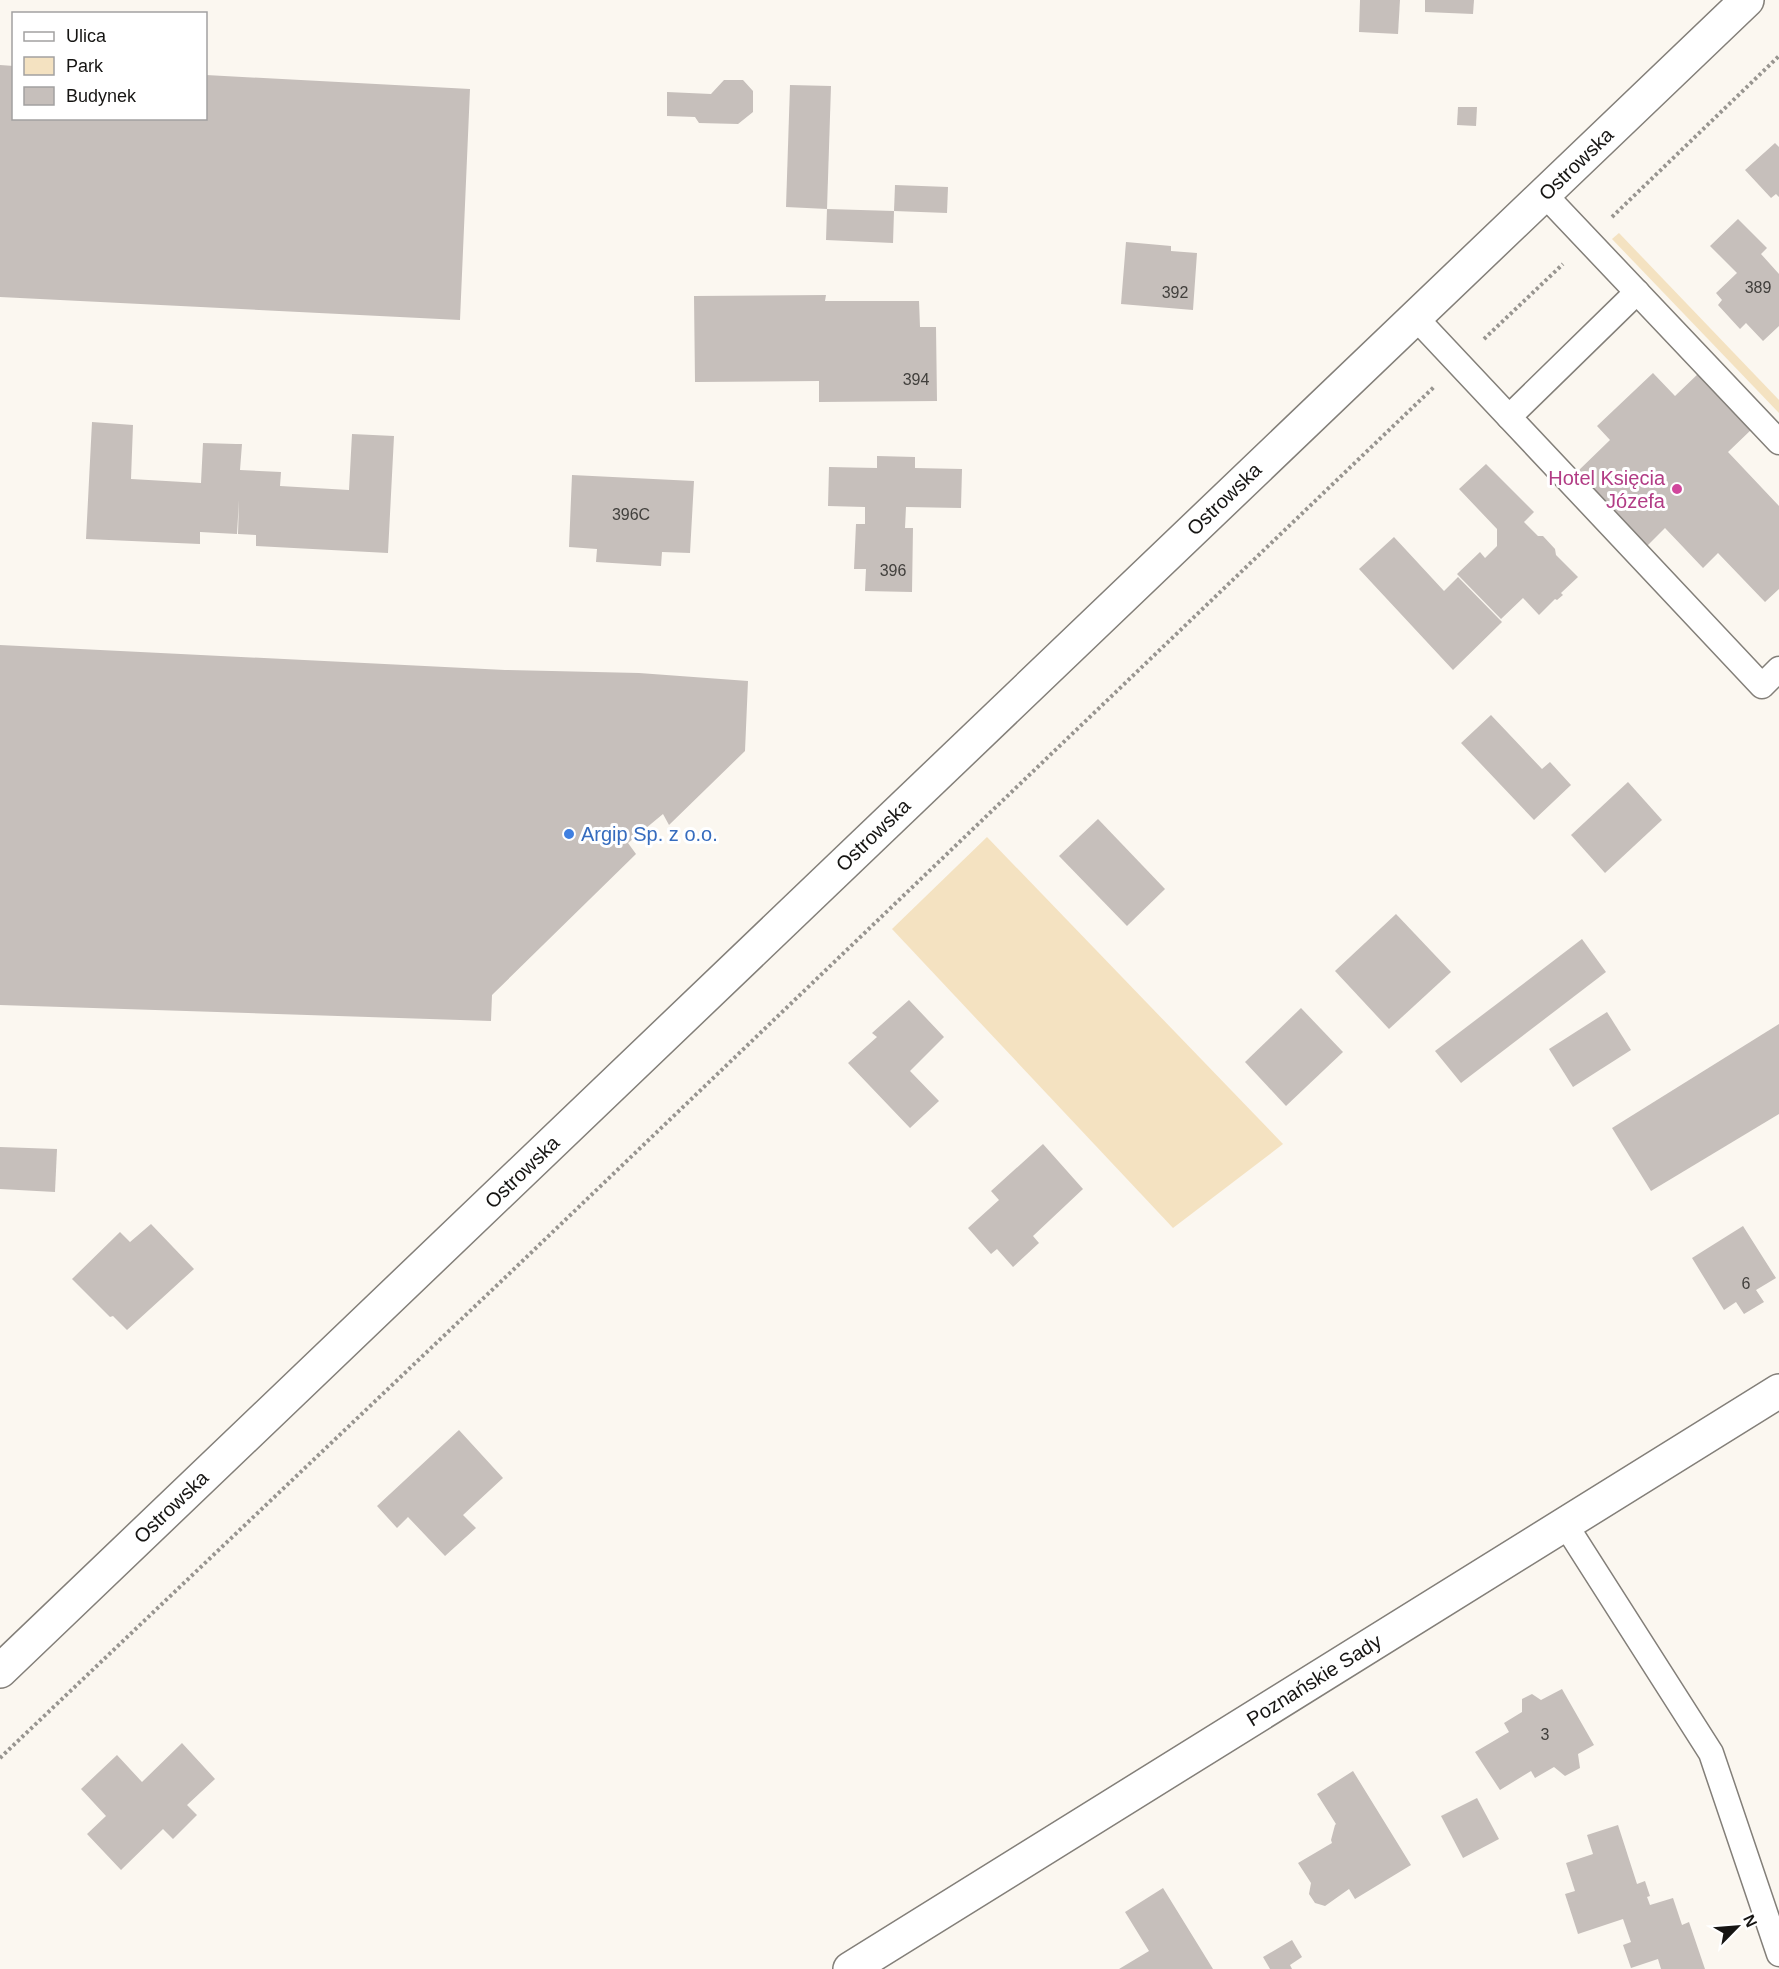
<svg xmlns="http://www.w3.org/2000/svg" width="1779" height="1969" font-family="Helvetica,sans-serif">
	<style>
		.green { fill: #f4e2c1 }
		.building { fill: #c6bfbb }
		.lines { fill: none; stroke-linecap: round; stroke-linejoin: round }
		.service-casing { stroke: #837f79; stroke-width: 27 }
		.minor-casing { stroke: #837f79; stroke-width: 36 }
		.tertiary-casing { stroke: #837f79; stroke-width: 36 }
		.path { stroke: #989590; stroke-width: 4; stroke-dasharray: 3 3; stroke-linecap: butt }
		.service { stroke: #fff; stroke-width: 24 }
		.minor { stroke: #fff; stroke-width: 33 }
		.tertiary { stroke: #fff; stroke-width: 33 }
		.hotel-dot { fill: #d1479c; stroke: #fff; stroke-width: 2 }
		.shop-dot { fill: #3f7fe0; stroke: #fff; stroke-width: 2 }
		.labels { text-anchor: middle; stroke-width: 6; stroke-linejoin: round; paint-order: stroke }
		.number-label { font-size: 16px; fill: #42403d }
		.street-label { font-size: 20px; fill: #161513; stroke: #fff }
		.hotel-label { font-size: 20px; fill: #b23c85; stroke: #fff; text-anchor: end }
		.shop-label { font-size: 20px; fill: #366cbe; stroke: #fff; text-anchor: start }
	</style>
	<rect width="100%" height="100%" fill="#fbf7f0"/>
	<g class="green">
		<path d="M1619 233 1779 400V413L1612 239Z"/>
		<path d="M987 837 1283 1144 1173 1228 892 929Z"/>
	</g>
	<g class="building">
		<path d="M1360 0H1400L1398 34 1359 32Z"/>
		<path d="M1425 0H1474L1473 14 1425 12Z"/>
		<path d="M0 65 14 66V118H206V75L470 89 460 320 0 297Z"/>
		<path d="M724 80H743L753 91V112L738 124 699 123 695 117 667 116V92L711 94Z"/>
		<path d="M790 85 831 86 827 209 786 207Z"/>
		<path d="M1458 107H1477L1476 126 1457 125Z"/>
		<path d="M1775 143 1779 147V197L1776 194 1771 198 1745 170Z"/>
		<path d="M895 185 948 187 947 213 894 211Z"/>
		<path d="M827 209 894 211 893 243 826 240Z"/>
		<path d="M1738 219 1767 248 1761 254 1779 274V326L1763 341 1746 323 1740 329 1718 305 1722 300 1716 293 1737 273 1710 246Z"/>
		<path d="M1126 242 1171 246V251L1197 253 1193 310 1121 304Z"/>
		<path d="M826 295 825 301H919L920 327H936L937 401 819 402V381L695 382 694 296Z"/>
		<path d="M1700 372 1753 428 1728 452 1779 506V589L1765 602 1718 553 1703 568 1665 528 1646 547 1576 473 1610 440 1597 426 1653 373 1675 396Z"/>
		<path d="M92 422 133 425 131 479 201 483 203 443 236 444H242L240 470 281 472 280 486 349 490 352 434 394 436 388 553 256 546V535L238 534 239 500 237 534 200 532V544L86 539Z"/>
		<path d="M877 456 915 457V468L962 469 961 508 906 507 905 528H913L912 592 865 591 866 569H854L856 524H865V507L828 506 829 467 877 468Z"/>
		<path d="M1486 464 1534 512 1524 522 1538 536H1543L1555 549 1556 555 1578 577 1561 593 1563 595 1557 600 1555 599 1539 615 1523 598 1501 619 1457 574 1480 552 1485 558 1497 546V529L1459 489Z"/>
		<path d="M572 475 694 481 690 553 662 552 661 566 596 562 597 549 569 547Z"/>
		<path d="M1394 537 1444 591 1458 577 1502 622 1453 670 1359 569Z"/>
		<path d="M0 645 505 670 639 673 748 681 745 751 669 825 663 814 628 843 636 854 492 995 491 1021 0 1005Z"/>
		<path d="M1491 715 1542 769 1550 762 1571 785 1534 820 1461 743Z"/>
		<path d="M1628 782 1662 820 1605 873 1571 835Z"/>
		<path d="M1098 819 1165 889 1127 926 1059 856Z"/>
		<path d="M1396 914 1451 972 1389 1029 1335 971Z"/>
		<path d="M1582 939 1606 972 1461 1083 1435 1051Z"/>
		<path d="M909 1000 944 1037 910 1071 939 1101 910 1128 848 1063 877 1037 872 1033Z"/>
		<path d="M1301 1008 1343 1052 1286 1106 1245 1062Z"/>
		<path d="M1607 1012 1631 1050 1573 1087 1549 1049Z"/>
		<path d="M1779 1024V1114L1651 1191 1612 1128Z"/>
		<path d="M1043 1144 1083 1189 1033 1236 1039 1243 1013 1267 997 1249 991 1254 968 1228 999 1200 991 1191Z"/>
		<path d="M0 1147 57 1149 55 1192 0 1189Z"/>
		<path d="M151 1224 194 1269 127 1330 113 1316 110 1317 72 1279 120 1232 130 1242Z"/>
		<path d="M1743 1226 1776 1278 1756 1290 1764 1302 1744 1314 1736 1302 1724 1310 1692 1258Z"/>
		<path d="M459 1430 503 1478 463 1515 476 1528 445 1556 408 1517 397 1528 377 1506Z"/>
		<path d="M1562 1689 1594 1745 1578 1754 1580 1768 1565 1776 1554 1767 1535 1778 1531 1771 1500 1790 1475 1752 1509 1732 1504 1723 1522 1712V1699L1532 1694 1541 1700Z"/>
		<path d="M182 1743 215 1779 187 1805 197 1815 173 1839 163 1829 121 1870 87 1834 106 1816 81 1789 117 1755 142 1782Z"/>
		<path d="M1353 1771 1411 1865 1355 1899 1349 1889 1325 1906 1315 1903 1309 1894 1311 1883 1298 1863 1332 1843 1331 1840 1335 1825 1336 1824 1317 1794Z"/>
		<path d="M1477 1798 1499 1839 1463 1858 1441 1816Z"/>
		<path d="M1618 1825 1637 1884 1645 1881 1650 1896 1647 1897 1650 1905 1673 1898 1682 1925 1689 1922 1705 1969H1661L1658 1959 1631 1968 1623 1945 1631 1942 1623 1919 1578 1934 1565 1894 1575 1891 1566 1863 1593 1854 1587 1835Z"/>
		<path d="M1163 1888 1213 1969H1119L1149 1951 1125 1912Z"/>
		<path d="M1292 1940 1302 1957 1290 1965 1292 1969H1270L1263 1957Z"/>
	</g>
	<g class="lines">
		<g class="service-casing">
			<g id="service">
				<path d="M1544 194 1779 442"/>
				<path d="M1637 292 1509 417 1762 686 1779 669"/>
				<path d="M1415 317 1509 417"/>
				<path d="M1565 1524 1711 1753 1779 1954"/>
			</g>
		</g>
		<g class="minor-casing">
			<path id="minor" d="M850 1969 1779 1391"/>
		</g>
		<g class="tertiary-casing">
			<path id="tertiary" d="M0 1671 1747 0"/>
		</g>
		<g class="path">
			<path d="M1612 217 1779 56"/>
			<path d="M1484 339 1563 264"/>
			<path d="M0 1758 512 1271 1435 386"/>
		</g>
		<use href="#service" class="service"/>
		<use href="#minor" class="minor"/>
		<use href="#tertiary" class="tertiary"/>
	</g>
	<circle class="hotel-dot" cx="1677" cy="489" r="6"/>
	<circle class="shop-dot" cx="569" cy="834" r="6"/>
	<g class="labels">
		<g class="number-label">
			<text x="1758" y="293">389</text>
			<text x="1175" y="298">392</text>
			<text x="916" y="385">394</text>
			<text x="631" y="520">396C</text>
			<text x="893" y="576">396</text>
			<text x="1746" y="1289">6</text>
			<text x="1545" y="1740">3</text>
		</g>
		<g class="street-label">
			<text transform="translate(1576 164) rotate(-44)" y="7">Ostrowska</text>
			<text transform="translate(1224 499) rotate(-44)" y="7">Ostrowska</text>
			<text transform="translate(873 835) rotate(-44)" y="7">Ostrowska</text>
			<text transform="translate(522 1172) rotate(-44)" y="7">Ostrowska</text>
			<text transform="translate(171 1507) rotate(-44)" y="7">Ostrowska</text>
			<text transform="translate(1314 1680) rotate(-32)" y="7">Poznańskie Sady</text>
		</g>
		<g class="hotel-label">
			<text x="1665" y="485">Hotel Księcia<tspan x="1665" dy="23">Józefa</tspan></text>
		</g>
		<g class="shop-label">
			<text x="581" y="841">Argip Sp. z o.o.</text>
		</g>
	</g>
	<rect x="12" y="12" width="195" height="108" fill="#ffffff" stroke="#a2a1a1" stroke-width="1.5"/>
	<rect x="24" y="32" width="30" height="9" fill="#ffffff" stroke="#a2a1a1" stroke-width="1.5"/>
	<text x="66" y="42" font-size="18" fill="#161513">Ulica</text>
	<rect x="24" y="57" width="30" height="18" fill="#f4e2c1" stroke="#a2a1a1" stroke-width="1.5"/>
	<text x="66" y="72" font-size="18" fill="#161513">Park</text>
	<rect x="24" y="87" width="30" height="18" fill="#c6bfbb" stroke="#a2a1a1" stroke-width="1.5"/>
	<text x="66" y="102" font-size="18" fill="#161513">Budynek</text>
	<g transform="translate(1737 1927) rotate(65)" stroke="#ffffff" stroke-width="4.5" paint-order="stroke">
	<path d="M0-4.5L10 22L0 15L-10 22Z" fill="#161513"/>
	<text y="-9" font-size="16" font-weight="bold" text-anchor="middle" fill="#161513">N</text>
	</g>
</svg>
